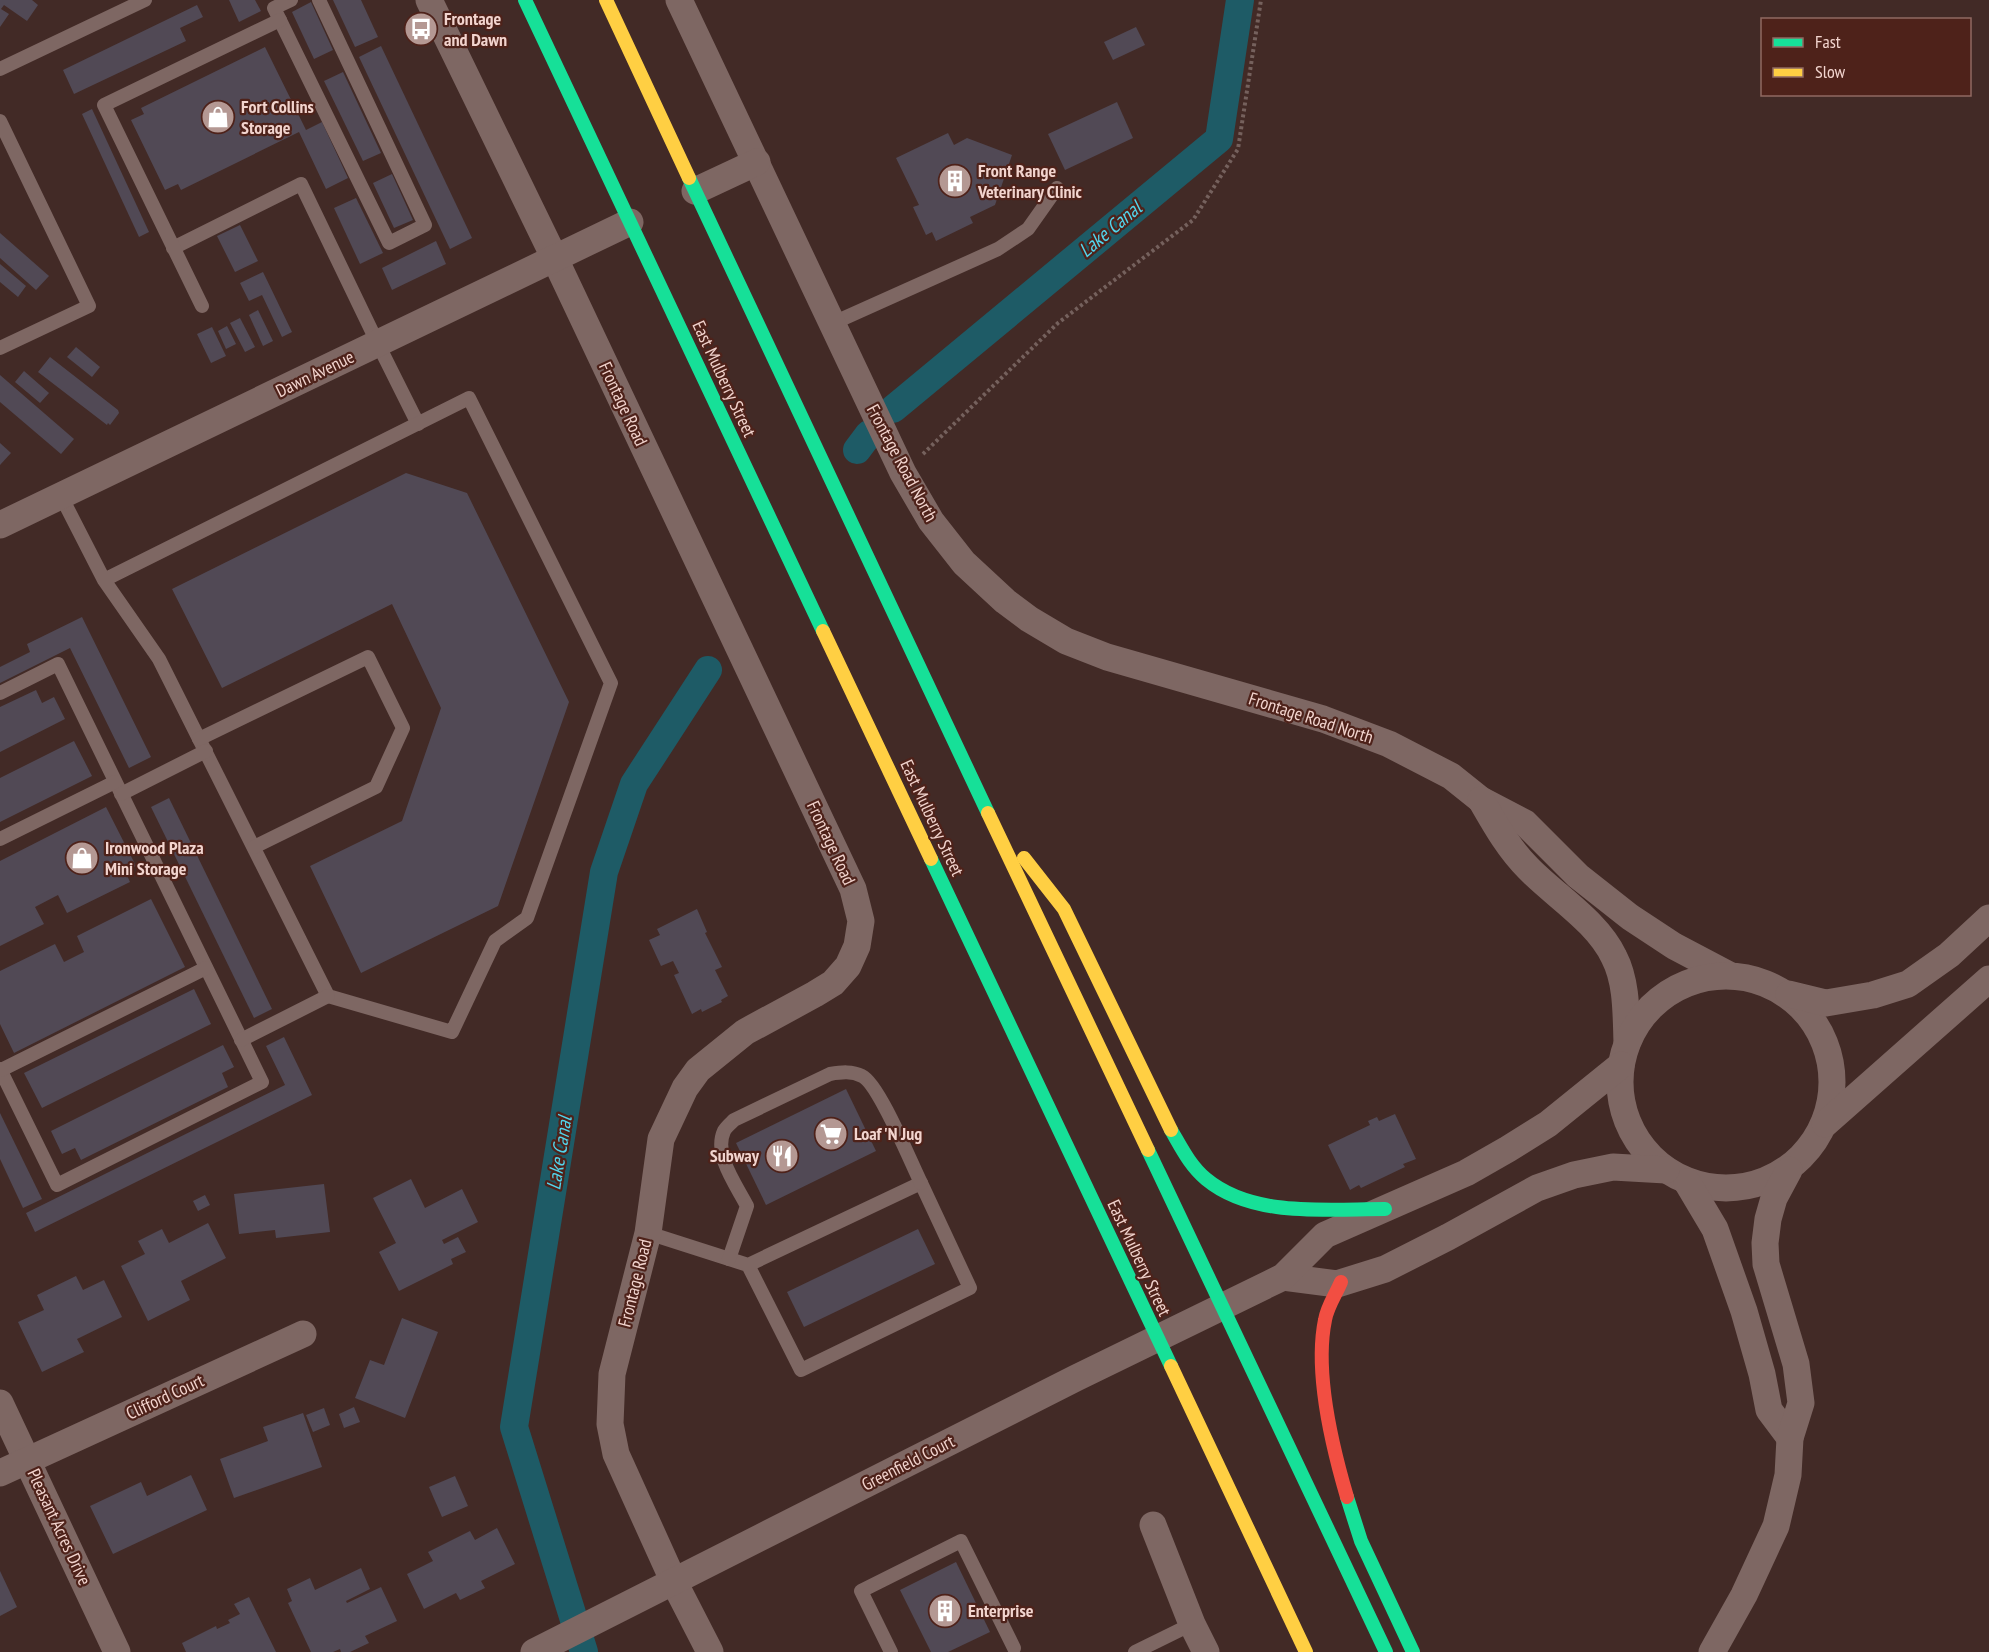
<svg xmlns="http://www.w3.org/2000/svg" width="1989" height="1652" font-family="'PT Sans Narrow',sans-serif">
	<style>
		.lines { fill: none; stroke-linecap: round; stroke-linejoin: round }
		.canal { stroke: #1e5b66; stroke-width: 28 }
		.building { fill: #514955 }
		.path { stroke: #75615d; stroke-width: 4; stroke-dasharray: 3 3; stroke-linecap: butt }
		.lane { stroke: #7e6763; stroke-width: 14 }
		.street { stroke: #7e6763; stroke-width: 27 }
		.fast { stroke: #16e098; stroke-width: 14 }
		.slow { stroke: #ffcf43; stroke-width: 14 }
		.jam { stroke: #f24e42; stroke-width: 14 }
		.labels { text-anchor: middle; stroke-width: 4.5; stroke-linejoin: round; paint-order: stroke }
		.poi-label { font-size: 18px; font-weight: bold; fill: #f2d4ce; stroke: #4e221a; text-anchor: start }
		.street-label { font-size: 18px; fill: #f2d4ce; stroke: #4e221a }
		.water-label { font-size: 20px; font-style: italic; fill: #52d5ec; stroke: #4e221a }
	</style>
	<rect width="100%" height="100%" fill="#422a26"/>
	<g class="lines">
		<g class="canal">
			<path d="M893 409 1219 139 1240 0"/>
			<path d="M857 450 869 434"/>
			<path d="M584 1652 514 1427 604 872 634 784 708 670"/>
		</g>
	</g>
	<g class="building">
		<path d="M0 0H32L38 5 27 21 4 5 1 9 9 14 0 27Z"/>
		<path d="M229 0H255L261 11 239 22Z"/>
		<path d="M333 0H361L378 37 355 47Z"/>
		<path d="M311 2 333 50 314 59 292 12Z"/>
		<path d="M197 5 203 17 180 28 186 41 74 94 63 70Z"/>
		<path d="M1136 27 1145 45 1113 60 1104 42Z"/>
		<path d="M381 46 472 238 450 249 359 57Z"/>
		<path d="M265 47 306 130 322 122 348 178 326 189 299 132 181 190 178 184 165 190 131 120 144 114 141 108Z"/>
		<path d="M343 72 381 153 363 161 324 81Z"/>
		<path d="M1117 102 1133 138 1065 170 1048 134Z"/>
		<path d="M92 109 149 232 139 237 82 114Z"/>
		<path d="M948 133 954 145 967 138 1012 155 995 205 970 217 973 223 936 241 932 232 926 235 913 207 919 205 896 158Z"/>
		<path d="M392 174 413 220 394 228 373 183Z"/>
		<path d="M356 198 383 253 360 264 334 208Z"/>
		<path d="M240 225 258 261 235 272 217 236Z"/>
		<path d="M0 233 49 276 36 290 0 258Z"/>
		<path d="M436 241 446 264 392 290 382 268Z"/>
		<path d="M0 264 26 286 18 297 0 282Z"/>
		<path d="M263 272 292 332 282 337 262 295 249 301 240 283Z"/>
		<path d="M258 310 273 341 263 346 249 315Z"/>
		<path d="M240 318 255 347 245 352 230 323Z"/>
		<path d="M227 326 236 344 226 349 218 331Z"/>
		<path d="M212 327 226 356 211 363 197 334Z"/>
		<path d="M76 347 100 367 92 377 67 357Z"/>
		<path d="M50 357 118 410 119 413 110 425 108 423 107 425 38 372Z"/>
		<path d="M24 371 49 393 40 403 15 382Z"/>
		<path d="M0 375 74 439 61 454 0 402Z"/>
		<path d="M0 443 11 453 0 465Z"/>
		<path d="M406 473 467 493 569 702 498 906 361 973 310 866 402 821 441 708 392 604 222 688 172 589Z"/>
		<path d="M82 617 151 757 129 768 70 648 0 683V667L30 652 27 644Z"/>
		<path d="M36 690 42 703 54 697 65 719 0 752V707Z"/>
		<path d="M74 741 92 776 0 822V778Z"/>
		<path d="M169 798 272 1009 254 1018 151 807Z"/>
		<path d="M106 807 136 866 125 871 130 882 67 913 58 895 35 907 44 924 0 946V861Z"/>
		<path d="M151 899 185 967 14 1053 0 1024V971L55 944 64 962 84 952 77 936Z"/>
		<path d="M697 909 707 932 705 933 722 967 715 970 728 996 721 1000 722 1002 702 1012 701 1009 692 1014 674 975 679 973 673 961 661 966 649 940 660 935 657 929Z"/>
		<path d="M194 989 211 1024 42 1108 24 1073Z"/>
		<path d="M284 1037 312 1095 35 1232 26 1213 285 1085 266 1046Z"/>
		<path d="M223 1045 234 1067 222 1073 228 1087 81 1160 75 1148 62 1154 51 1131Z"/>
		<path d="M846 1089 876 1151 766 1205 736 1143Z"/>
		<path d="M0 1113 42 1199 23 1208 0 1159Z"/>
		<path d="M1395 1114 1416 1159 1403 1164 1405 1167 1361 1188 1359 1185 1350 1190 1328 1145 1370 1125 1368 1121 1377 1117 1379 1121Z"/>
		<path d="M411 1179 425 1208 462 1189 478 1222 442 1240 444 1244 458 1237 466 1252 451 1259 453 1264 399 1291 379 1252 396 1243 373 1198Z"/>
		<path d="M324 1184 330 1232 276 1238 275 1230 239 1234 234 1194Z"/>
		<path d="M205 1195 210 1205 198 1211 193 1201Z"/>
		<path d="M208 1223 226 1258 181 1281 190 1300 148 1321 121 1266 145 1254 138 1241 162 1229 169 1243Z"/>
		<path d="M918 1229 935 1264 804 1327 787 1292Z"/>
		<path d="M76 1276 83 1290 104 1280 122 1317 77 1339 84 1352 42 1372 18 1322 44 1310 37 1295Z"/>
		<path d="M402 1318 438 1332 405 1418 355 1398 370 1360 384 1365Z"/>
		<path d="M354 1407 360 1422 344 1428 339 1414Z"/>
		<path d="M324 1408 330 1425 313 1432 306 1415Z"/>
		<path d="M303 1413 322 1467 234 1498 220 1459 268 1441 263 1427Z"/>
		<path d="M191 1475 207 1510 113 1554 90 1506 141 1482 147 1496Z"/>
		<path d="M455 1476 468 1506 442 1517 429 1487Z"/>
		<path d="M497 1528 515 1564 481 1581 485 1588 460 1600 456 1593 424 1609 407 1574 433 1561 428 1552 470 1531 475 1540Z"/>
		<path d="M956 1562 990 1632 948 1652H931L900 1590Z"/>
		<path d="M361 1568 370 1589 346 1601 347 1603 381 1587 397 1621 365 1636 369 1643 350 1652H341L340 1649 333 1652H311L288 1603 292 1601 287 1589 310 1578 315 1590Z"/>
		<path d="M0 1571 17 1607 0 1616Z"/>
		<path d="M249 1597 276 1652H186L182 1643 216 1626 217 1629 230 1623 228 1620 240 1614 234 1604Z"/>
	</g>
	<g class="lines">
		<path class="path" d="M923 454 1058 323 1193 220 1238 149 1261 0"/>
		<g class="lane">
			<path d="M291 0 274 8 389 243 425 225 319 0"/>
			<path d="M0 69 145 0"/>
			<path d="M0 121 89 306 0 348"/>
			<path d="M173 248 301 184 378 344 418 424"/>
			<path d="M202 306 104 105 280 20"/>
			<path d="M831 324 998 249 1028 229 1057 188"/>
			<path d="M61 496 104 580 159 659 328 996 452 1032 495 941 527 918 611 683 469 398 104 580"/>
			<path d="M0 693 58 664 262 1082 57 1185 0 1069"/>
			<path d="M199 739 368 657 403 728 376 787 254 847"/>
			<path d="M121 794 206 751"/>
			<path d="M0 839 115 782"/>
			<path d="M241 1040 328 996"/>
			<path d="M1 1070 206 968"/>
			<path d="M648 1233 748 1265 921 1183 970 1288 801 1370 748 1265"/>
			<path d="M729 1259 747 1206C737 1186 713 1155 724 1131 726 1127 731 1123 734 1120L830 1074C842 1072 852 1071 862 1076 879 1084 911 1163 921 1183"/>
			<path d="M891 1652 861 1591 961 1541 1014 1648"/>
			<path d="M1135 1652 1192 1624"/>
		</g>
		<g class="street">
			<path d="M429 0 555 259 853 889 861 921 857 946 848 966 833 983 815 994 745 1032 698 1070 685 1088 661 1139 648 1233 612 1374 610 1424 616 1454 673 1580 710 1652"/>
			<path d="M679 0 903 473 931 521 964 563 1005 601 1029 619 1066 641 1107 657 1323 719 1389 744 1451 776 1481 800 1525 823 1578 876 1630 917 1674 946 1729 975"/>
			<path d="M695 191 757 162"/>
			<path d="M0 525 630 222"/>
			<path d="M1481 800C1495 824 1508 848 1528 868 1555 896 1597 921 1614 957 1627 982 1626 1014 1627 1043"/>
			<circle cx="1726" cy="1082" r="106"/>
			<path d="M1789 994 1826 1003 1873 995 1908 984 1949 955 1989 918"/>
			<path d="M1825 1124 1989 979"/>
			<path d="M1687 1182 1715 1229 1744 1311 1762 1374 1769 1410 1790 1438"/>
			<path d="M1283 1277 1337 1284 1385 1269 1448 1237 1537 1188 1574 1175 1613 1167 1666 1170"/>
			<path d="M0 1403 117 1652"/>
			<path d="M0 1473 303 1334"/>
			<path d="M1153 1525 1192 1624 1206 1652"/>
			<path d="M534 1652 1076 1378 1283 1277 1325 1235 1466 1173 1508 1149 1548 1124 1621 1065"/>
			<path d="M1712 1652 1744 1595 1776 1526 1788 1475 1790 1438 1801 1403 1796 1364 1766 1264 1765 1243 1768 1219 1774 1198 1789 1170"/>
		</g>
		<g class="fast">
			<path d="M525 0 823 631"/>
			<path d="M689 178 988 813"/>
			<path d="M931 859 1171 1366"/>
			<path d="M1171 1130C1181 1147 1190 1166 1206 1179 1253 1218 1327 1209 1385 1209"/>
			<path d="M1148 1150 1386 1652"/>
			<path d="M1347 1497 1361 1541 1413 1652"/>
		</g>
		<g class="slow">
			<path d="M606 0 689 178"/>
			<path d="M823 631 931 859"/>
			<path d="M988 813 1148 1150"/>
			<path d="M1024 858 1064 909 1171 1130"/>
			<path d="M1171 1366 1306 1652"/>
		</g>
		<path class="jam" d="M1341 1282C1336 1294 1327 1307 1325 1320 1314 1373 1332 1446 1347 1497"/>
	</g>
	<defs>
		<g id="bus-disc" transform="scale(1.725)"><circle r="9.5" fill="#b49893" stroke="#4e221a"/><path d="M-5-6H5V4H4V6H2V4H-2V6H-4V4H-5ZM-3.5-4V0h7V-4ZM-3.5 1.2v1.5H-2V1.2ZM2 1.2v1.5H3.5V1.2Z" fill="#fff"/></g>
		<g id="shop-disc" transform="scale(1.725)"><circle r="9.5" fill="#b49893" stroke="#4e221a"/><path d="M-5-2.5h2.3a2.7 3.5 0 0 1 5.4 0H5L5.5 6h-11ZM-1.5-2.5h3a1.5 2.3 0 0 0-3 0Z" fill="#fff"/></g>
		<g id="building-disc" transform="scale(1.725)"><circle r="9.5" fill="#b49893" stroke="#4e221a"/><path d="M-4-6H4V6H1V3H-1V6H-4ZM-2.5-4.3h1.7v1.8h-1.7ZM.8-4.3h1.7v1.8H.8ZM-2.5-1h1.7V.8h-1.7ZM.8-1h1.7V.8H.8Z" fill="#fff"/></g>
		<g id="supermarket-disc" transform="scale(1.725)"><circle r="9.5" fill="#b49893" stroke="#4e221a"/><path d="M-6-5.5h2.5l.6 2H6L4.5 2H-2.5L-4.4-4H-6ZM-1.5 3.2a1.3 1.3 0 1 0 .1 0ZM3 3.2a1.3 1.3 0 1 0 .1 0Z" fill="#fff"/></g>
		<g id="restaurant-disc" transform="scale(1.725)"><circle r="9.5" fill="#b49893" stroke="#4e221a"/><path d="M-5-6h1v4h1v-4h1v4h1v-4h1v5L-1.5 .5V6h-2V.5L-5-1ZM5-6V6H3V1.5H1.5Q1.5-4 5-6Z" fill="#fff"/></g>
	</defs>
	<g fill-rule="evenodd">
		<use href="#bus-disc" x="421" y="29"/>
		<use href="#shop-disc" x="218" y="117"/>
		<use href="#building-disc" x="955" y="181"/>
		<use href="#shop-disc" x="82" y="858"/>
		<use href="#supermarket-disc" x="831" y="1134"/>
		<use href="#restaurant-disc" x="782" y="1156"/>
		<use href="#building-disc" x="945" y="1611"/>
	</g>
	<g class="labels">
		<g class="poi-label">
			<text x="444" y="25">Frontage<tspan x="444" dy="21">and Dawn</tspan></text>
			<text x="241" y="113">Fort Collins<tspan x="241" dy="21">Storage</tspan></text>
			<text x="978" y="177">Front Range<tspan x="978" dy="21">Veterinary Clinic</tspan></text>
			<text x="105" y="854">Ironwood Plaza<tspan x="105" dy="21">Mini Storage</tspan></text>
			<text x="854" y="1140">Loaf 'N Jug</text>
			<text x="759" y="1162" text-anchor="end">Subway</text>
			<text x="968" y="1617">Enterprise</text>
		</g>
		<g class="street-label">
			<text transform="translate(315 374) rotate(-26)" y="6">Dawn Avenue</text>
			<text transform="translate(724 379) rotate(65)" y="6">East Mulberry Street</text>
			<text transform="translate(623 404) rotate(65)" y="6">Frontage Road</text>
			<text transform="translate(902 463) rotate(62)" y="6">Frontage Road North</text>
			<text transform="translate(1311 718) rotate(18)" y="6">Frontage Road North</text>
			<text transform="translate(932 818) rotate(65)" y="6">East Mulberry Street</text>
			<text transform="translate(831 843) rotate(65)" y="6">Frontage Road</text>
			<text transform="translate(1139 1258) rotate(65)" y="6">East Mulberry Street</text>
			<text transform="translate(635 1283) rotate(-76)" y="6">Frontage Road</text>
			<text transform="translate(165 1397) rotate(-25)" y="6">Clifford Court</text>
			<text transform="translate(908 1463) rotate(-27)" y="6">Greenfield Court</text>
			<text transform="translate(59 1527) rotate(65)" y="6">Pleasant Acres Drive</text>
		</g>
		<g class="water-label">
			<text transform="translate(1110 229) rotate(-40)" y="7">Lake Canal</text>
			<text transform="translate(559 1153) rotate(-81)" y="7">Lake Canal</text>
		</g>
	</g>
	<rect x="1761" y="18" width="210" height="78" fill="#4e221a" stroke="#906962" stroke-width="1.5"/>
	<rect x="1773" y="38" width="30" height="9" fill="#16e098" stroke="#906962" stroke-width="1.5"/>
	<text x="1815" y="48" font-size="18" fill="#f2d4ce">Fast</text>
	<rect x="1773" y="68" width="30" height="9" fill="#ffcf43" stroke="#906962" stroke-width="1.5"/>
	<text x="1815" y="78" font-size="18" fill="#f2d4ce">Slow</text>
</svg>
